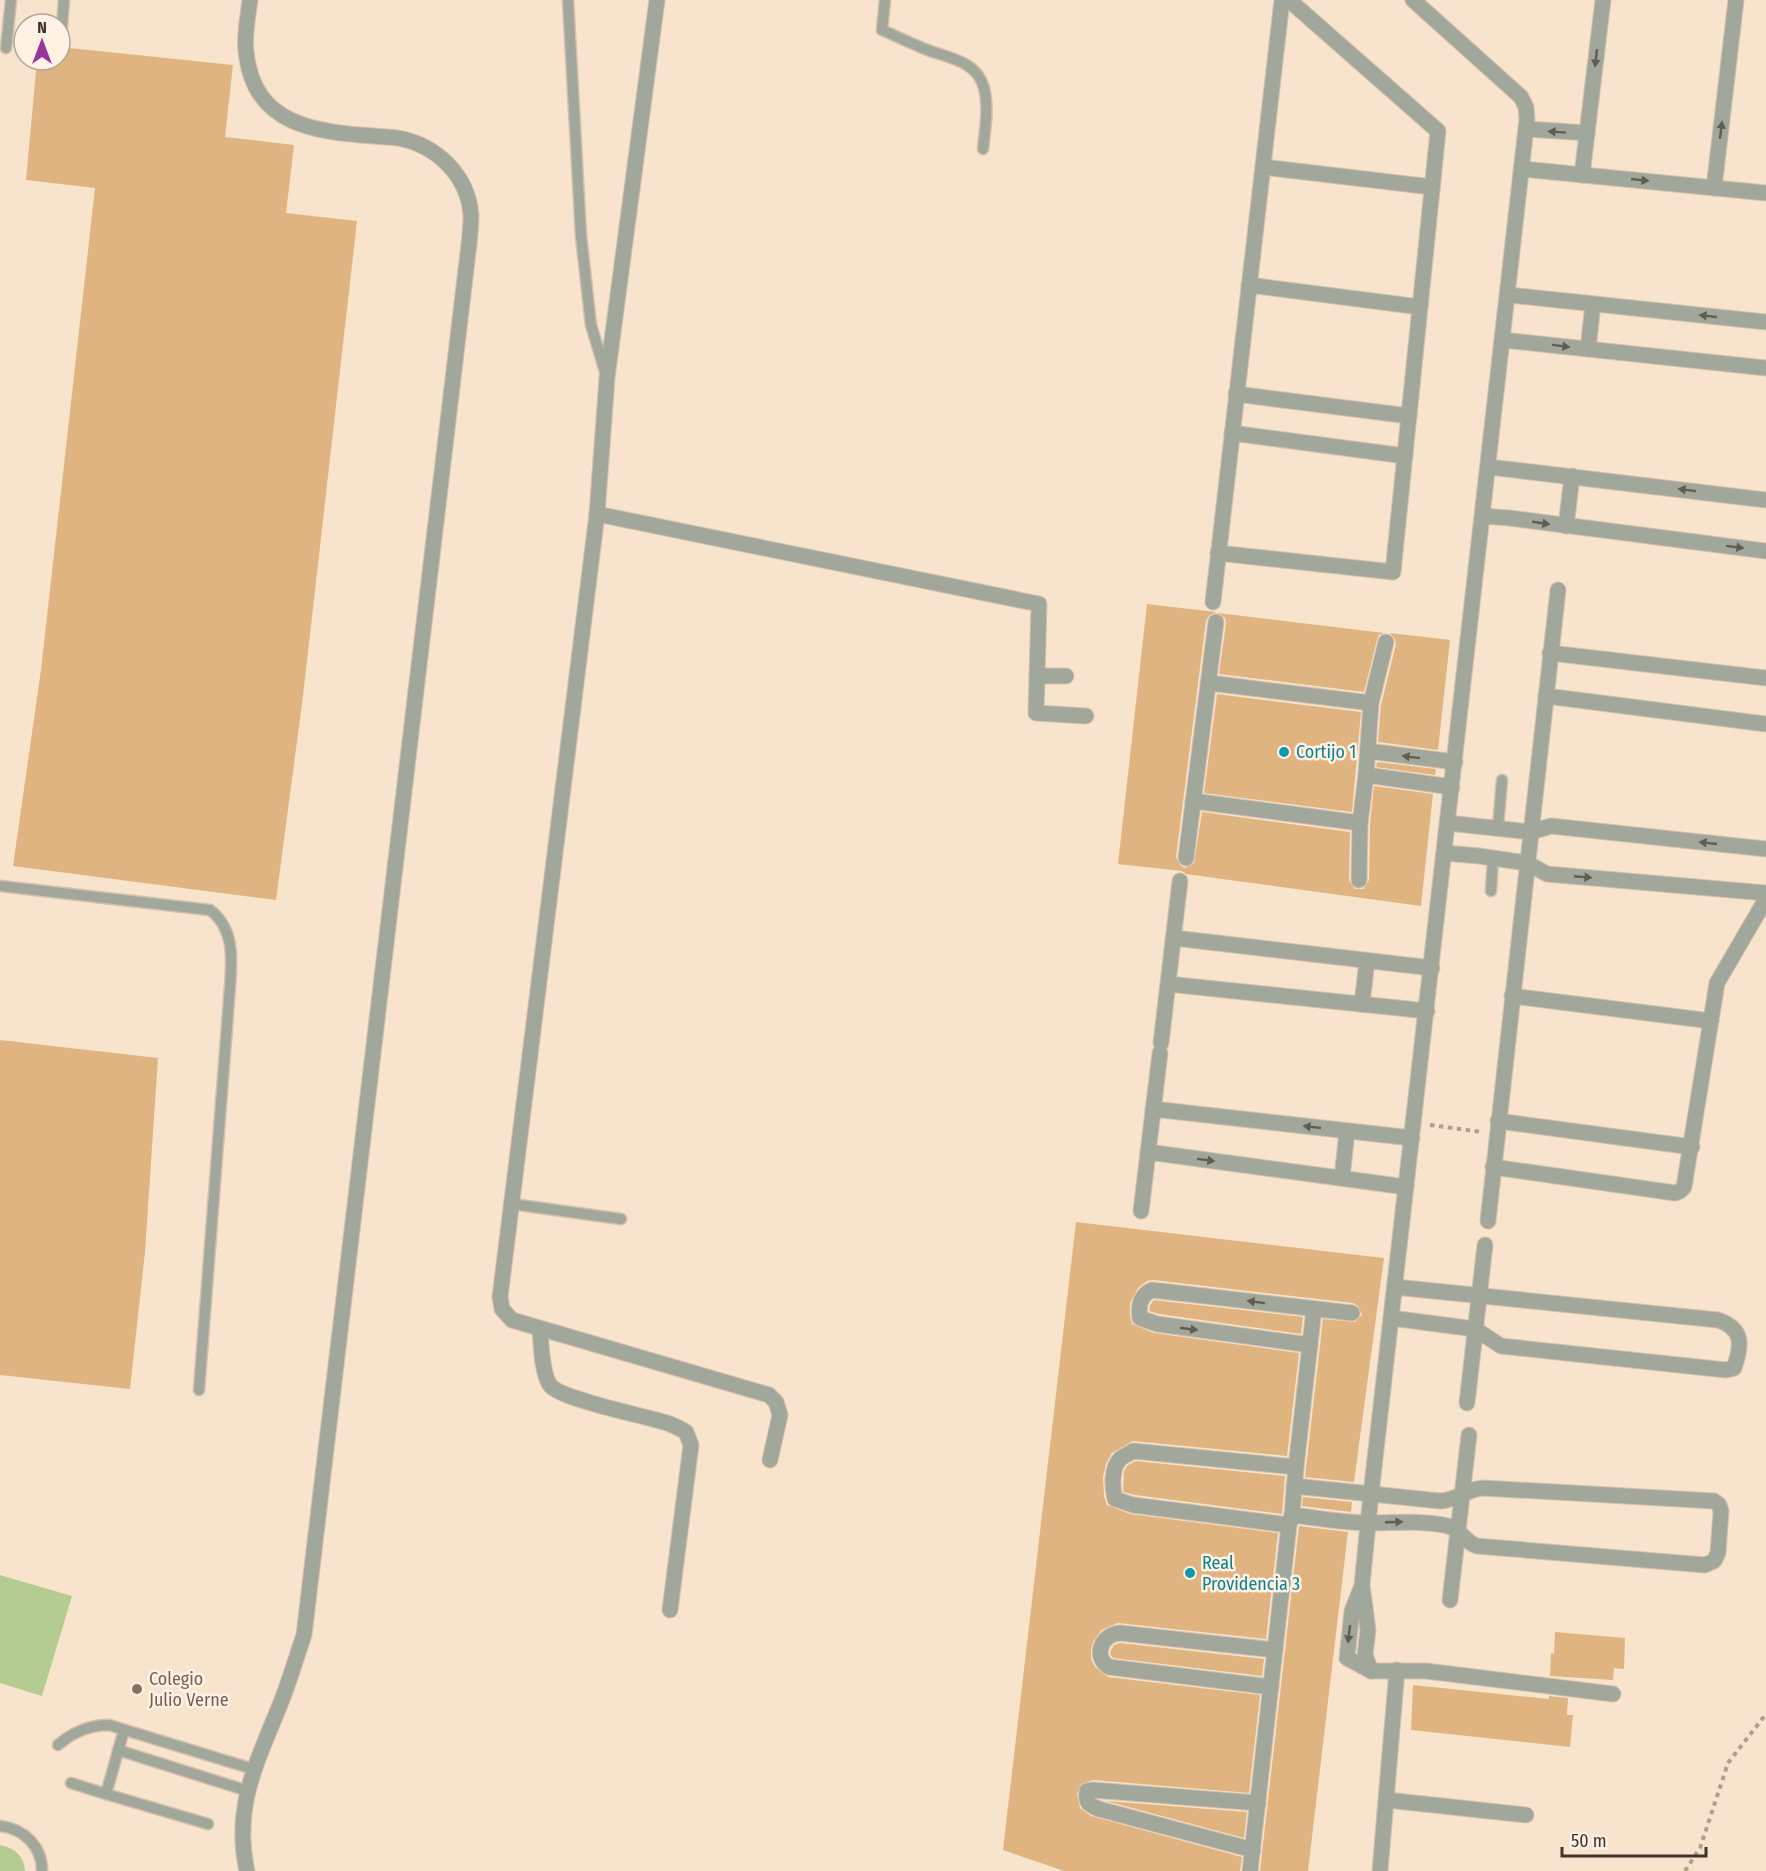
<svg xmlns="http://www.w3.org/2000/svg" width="1766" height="1871" font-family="'Fira Sans Condensed',sans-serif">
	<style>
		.green { fill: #b4cc92 }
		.building { fill: #e0b480 }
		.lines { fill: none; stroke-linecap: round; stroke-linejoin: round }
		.service-casing { stroke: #d3c1ac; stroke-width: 13 }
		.minor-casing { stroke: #d3c1ac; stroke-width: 17 }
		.path { stroke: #afa08d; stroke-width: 4; stroke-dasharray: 4.5 4.5; stroke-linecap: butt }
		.service { stroke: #a2a79b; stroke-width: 10 }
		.minor { stroke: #a2a79b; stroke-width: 15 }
		.oneway { fill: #605d53 }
		.culture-dot { fill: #0f9aa8; stroke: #fff2e4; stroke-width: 2 }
		.education-dot { fill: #8d6e63; stroke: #fff2e4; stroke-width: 2 }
		.labels { text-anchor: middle; stroke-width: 5; stroke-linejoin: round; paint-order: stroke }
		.culture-label { font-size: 18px; fill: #0d838f; stroke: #fff2e4; text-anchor: start }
		.education-label { font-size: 18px; fill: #785e54; stroke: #fff2e4; text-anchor: start }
	</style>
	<rect width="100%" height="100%" fill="#f8e4cc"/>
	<g class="green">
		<path d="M0 1575 72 1596 42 1696 0 1683Z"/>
		<path d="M0 1845C15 1848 24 1856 25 1871H0Z"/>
	</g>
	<g class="building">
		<path d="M60 47 233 65 225 137 294 145 286 213 357 221 303 696 276 900 13 866 41 670 95 188 26 180 37 60H60Z"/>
		<path d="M1147 604 1216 612 1209 616 1206 621 1176 857 1180 865 1185 868 1194 863 1202 812 1350 832 1349 880 1355 889H1363L1369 880 1370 824 1374 786 1433 794 1421 906 1186 874 1182 871 1118 864Z"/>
		<path d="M1218 613 1384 633 1379 635 1377 640 1364 692 1219 674 1226 623 1225 618Z"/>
		<path d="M1390 633 1450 640 1438 750 1378 742 1381 705 1396 644 1395 639Z"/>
		<path d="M1217 694 1361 712 1352 812 1204 793Z"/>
		<path d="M1377 762 1436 769 1435 775 1376 767Z"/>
		<path d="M0 1040 158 1058 145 1252 130 1389 0 1375Z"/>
		<path d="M1076 1222 1384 1258 1354 1482 1305 1477 1323 1319 1355 1322 1362 1315 1358 1306 1353 1303 1153 1280 1147 1281 1138 1288 1130 1303V1315L1132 1324 1154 1333 1299 1353 1287 1456 1133 1441 1112 1453 1106 1464 1103 1477 1104 1496 1107 1505 1130 1514 1278 1533 1266 1639 1118 1623 1101 1630 1093 1642 1091 1650V1659L1095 1667 1108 1677 1260 1695 1249 1793 1093 1780 1081 1784 1077 1794 1080 1808 1091 1816 1242 1857 1240 1871H1064L1003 1850Z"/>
		<path d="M1154 1300 1303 1317 1301 1334 1159 1314 1149 1311 1150 1305Z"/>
		<path d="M1135 1461 1285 1476 1282 1514 1135 1495 1123 1492 1124 1471 1127 1466Z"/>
		<path d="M1303 1497 1352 1502 1351 1512 1302 1506Z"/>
		<path d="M1299 1526 1348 1532 1308 1871H1260Z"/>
		<path d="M1555 1632 1625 1638 1624 1669 1614 1668 1613 1680 1550 1676 1551 1653 1554 1654Z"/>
		<path d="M1120 1643 1264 1659 1262 1676 1113 1658 1110 1654 1111 1650 1114 1645Z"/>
		<path d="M1413 1685 1549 1699V1696L1568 1698 1567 1715H1573L1570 1747 1411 1730Z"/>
		<path d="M1106 1801 1247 1812 1244 1838Z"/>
	</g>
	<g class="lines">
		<g class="service-casing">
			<g id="service">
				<path d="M568 0 581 236 591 325 606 375"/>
				<path d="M885 0 882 30C896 36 910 43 925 49 947 58 977 60 984 88 989 107 985 130 983 149"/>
				<path d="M61 39 64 0"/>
				<path d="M6 48 11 0"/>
				<path d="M1498 827 1502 780"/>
				<path d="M0 886 210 910C238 931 231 969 229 1000L199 1390"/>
				<path d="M1491 891 1493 858"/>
				<path d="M512 1204 621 1219"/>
				<path d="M58 1745C73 1732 89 1725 109 1725L253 1769"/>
				<path d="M118 1750 248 1791"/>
				<path d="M71 1783 106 1794 124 1730"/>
				<path d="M106 1794 208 1824"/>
				<path d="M0 1826C24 1829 42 1846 42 1871"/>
			</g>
		</g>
		<g class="minor-casing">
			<g id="minor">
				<path d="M657 0 607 378 597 514 500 1297 502 1309 512 1320 769 1395 776 1402 780 1415 770 1460"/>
				<path d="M1527 129 1587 133"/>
				<path d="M1263 167 1432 187"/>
				<path d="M1523 169 1766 193"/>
				<path d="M1582 175 1603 0"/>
				<path d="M1714 188 1736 0"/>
				<path d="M1249 285 1420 307"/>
				<path d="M1509 295 1766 322"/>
				<path d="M1503 340 1766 368"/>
				<path d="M1588 349 1593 304"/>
				<path d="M1236 394 1409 416"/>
				<path d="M1232 433 1405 456"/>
				<path d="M1489 467 1766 500"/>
				<path d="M597 514 1039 604 1036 713 1086 716"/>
				<path d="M1483 516 1509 518 1766 551"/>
				<path d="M1566 526 1572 476"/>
				<path d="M1218 553 1393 572 1438 131 1289 0"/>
				<path d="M1213 602 1282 0"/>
				<path d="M1550 653 1766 678"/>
				<path d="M1037 676H1066"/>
				<path d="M1210 683 1371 703"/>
				<path d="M1546 696 1766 724"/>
				<path d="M1368 751 1455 762"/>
				<path d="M1366 775 1452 787"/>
				<path d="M1193 801 1360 823"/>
				<path d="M1448 823 1531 832 1551 826 1766 849"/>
				<path d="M1445 853 1479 856 1527 863 1547 874 1766 893"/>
				<path d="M1186 858 1216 622"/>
				<path d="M1359 880 1360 823 1366 775 1371 703 1386 642"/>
				<path d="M1174 938 1432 968"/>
				<path d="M1168 984 1427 1011"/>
				<path d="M1512 996 1711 1021"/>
				<path d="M1362 1004 1367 961"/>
				<path d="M1161 1043 1180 881"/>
				<path d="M1153 1109 1412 1138"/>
				<path d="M1498 1121 1692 1147"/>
				<path d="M1148 1152 1406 1187"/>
				<path d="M1493 1167 1675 1193 1680 1191 1684 1187 1717 983 1766 899"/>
				<path d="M1342 1178 1347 1131"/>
				<path d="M1141 1211 1160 1053"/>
				<path d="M1488 1221 1558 590"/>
				<path d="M1391 1318 1475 1329 1501 1346 1726 1370 1734 1368C1742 1345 1744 1329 1718 1320L1395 1287"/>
				<path d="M540 1330C541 1344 542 1374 550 1385 561 1400 647 1416 670 1424 675 1426 681 1429 686 1432L691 1445 670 1610"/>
				<path d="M1310 1345 1157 1324 1140 1318C1138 1307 1140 1295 1152 1290L1352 1313"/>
				<path d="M1467 1403 1485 1245"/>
				<path d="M1292 1515C1318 1518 1344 1523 1370 1523 1397 1523 1422 1520 1448 1526 1462 1530 1464 1542 1477 1546L1705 1565 1714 1561 1718 1553 1721 1511 1719 1505 1714 1501 1483 1488C1466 1489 1459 1500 1440 1501L1294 1486"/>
				<path d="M1289 1525 1133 1505 1115 1499C1112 1487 1111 1469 1120 1459 1123 1456 1129 1454 1133 1451L1296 1467"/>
				<path d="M1361 1588 1352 1611 1347 1658 1371 1671H1426L1613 1694"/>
				<path d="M1450 1600 1469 1435"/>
				<path d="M1371 1671 1365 1655 1368 1630 1362 1585 1371 1494 1527 119 1526 107 1521 97 1413 0"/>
				<path d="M1271 1687 1109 1667C1092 1656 1102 1634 1120 1633L1275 1650"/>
				<path d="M1387 1800 1526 1815"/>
				<path d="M1253 1850 1099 1809C1089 1805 1085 1803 1087 1791L1093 1790 1258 1803"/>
				<path d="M247 1871C232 1803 260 1757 283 1697 291 1676 297 1655 304 1635L469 244C470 235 471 225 471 215 468 175 436 145 398 138 333 132 254 136 246 51 244 35 248 16 250 0"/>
				<path d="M1250 1871 1289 1525 1292 1515 1296 1467 1314 1309"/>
				<path d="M1380 1871 1397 1670"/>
			</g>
		</g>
		<g class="path">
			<path d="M1430 1125 1482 1132"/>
			<path d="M1685 1871 1700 1848 1728 1763 1766 1714"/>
		</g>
		<use href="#service" class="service"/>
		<use href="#minor" class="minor"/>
	</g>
	<defs><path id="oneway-solid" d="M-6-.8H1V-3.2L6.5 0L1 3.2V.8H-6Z" transform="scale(1.5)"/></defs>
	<g class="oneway">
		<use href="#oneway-solid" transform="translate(1596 58) rotate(97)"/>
		<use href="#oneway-solid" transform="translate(1721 130) rotate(-83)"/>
		<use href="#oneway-solid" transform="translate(1557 132) rotate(-176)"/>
		<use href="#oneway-solid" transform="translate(1640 180) rotate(6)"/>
		<use href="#oneway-solid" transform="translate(1708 316) rotate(-174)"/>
		<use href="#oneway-solid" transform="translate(1561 346) rotate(7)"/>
		<use href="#oneway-solid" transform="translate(1687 490) rotate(-173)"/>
		<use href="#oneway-solid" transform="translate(1541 523) rotate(9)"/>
		<use href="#oneway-solid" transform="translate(1735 547) rotate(7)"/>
		<use href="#oneway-solid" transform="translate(1411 757) rotate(-173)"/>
		<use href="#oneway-solid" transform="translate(1708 843) rotate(-174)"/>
		<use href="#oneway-solid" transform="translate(1583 877) rotate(5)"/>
		<use href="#oneway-solid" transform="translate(1312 1127) rotate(-174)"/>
		<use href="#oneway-solid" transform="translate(1206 1160) rotate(7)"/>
		<use href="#oneway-solid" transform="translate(1256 1302) rotate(-173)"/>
		<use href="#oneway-solid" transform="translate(1189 1329) rotate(8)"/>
		<use href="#oneway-solid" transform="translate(1394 1522) rotate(-2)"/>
		<use href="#oneway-solid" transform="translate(1349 1634) rotate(97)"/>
	</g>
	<g class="culture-dot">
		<circle cx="1284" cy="752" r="6"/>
		<circle cx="1190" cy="1573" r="6"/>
	</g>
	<circle class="education-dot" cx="137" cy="1689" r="6"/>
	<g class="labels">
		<g class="culture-label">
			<text x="1296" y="758">Cortijo 1</text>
			<text x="1202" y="1569">Real<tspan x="1202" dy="21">Providencia 3</tspan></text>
		</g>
		<g class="education-label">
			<text x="149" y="1685">Colegio<tspan x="149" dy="21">Julio Verne</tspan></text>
		</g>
	</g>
	<g transform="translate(42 42)"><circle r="28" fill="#fff2e4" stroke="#b1a69a" stroke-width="1.5"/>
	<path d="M0-4.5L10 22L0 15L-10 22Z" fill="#993499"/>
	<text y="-9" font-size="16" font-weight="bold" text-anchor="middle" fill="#3d352c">N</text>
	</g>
	<path d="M1562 1847v9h144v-9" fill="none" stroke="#3d352c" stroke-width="3"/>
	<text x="1571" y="1847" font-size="18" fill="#3d352c" stroke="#fff2e4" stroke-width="4.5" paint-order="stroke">50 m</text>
</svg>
